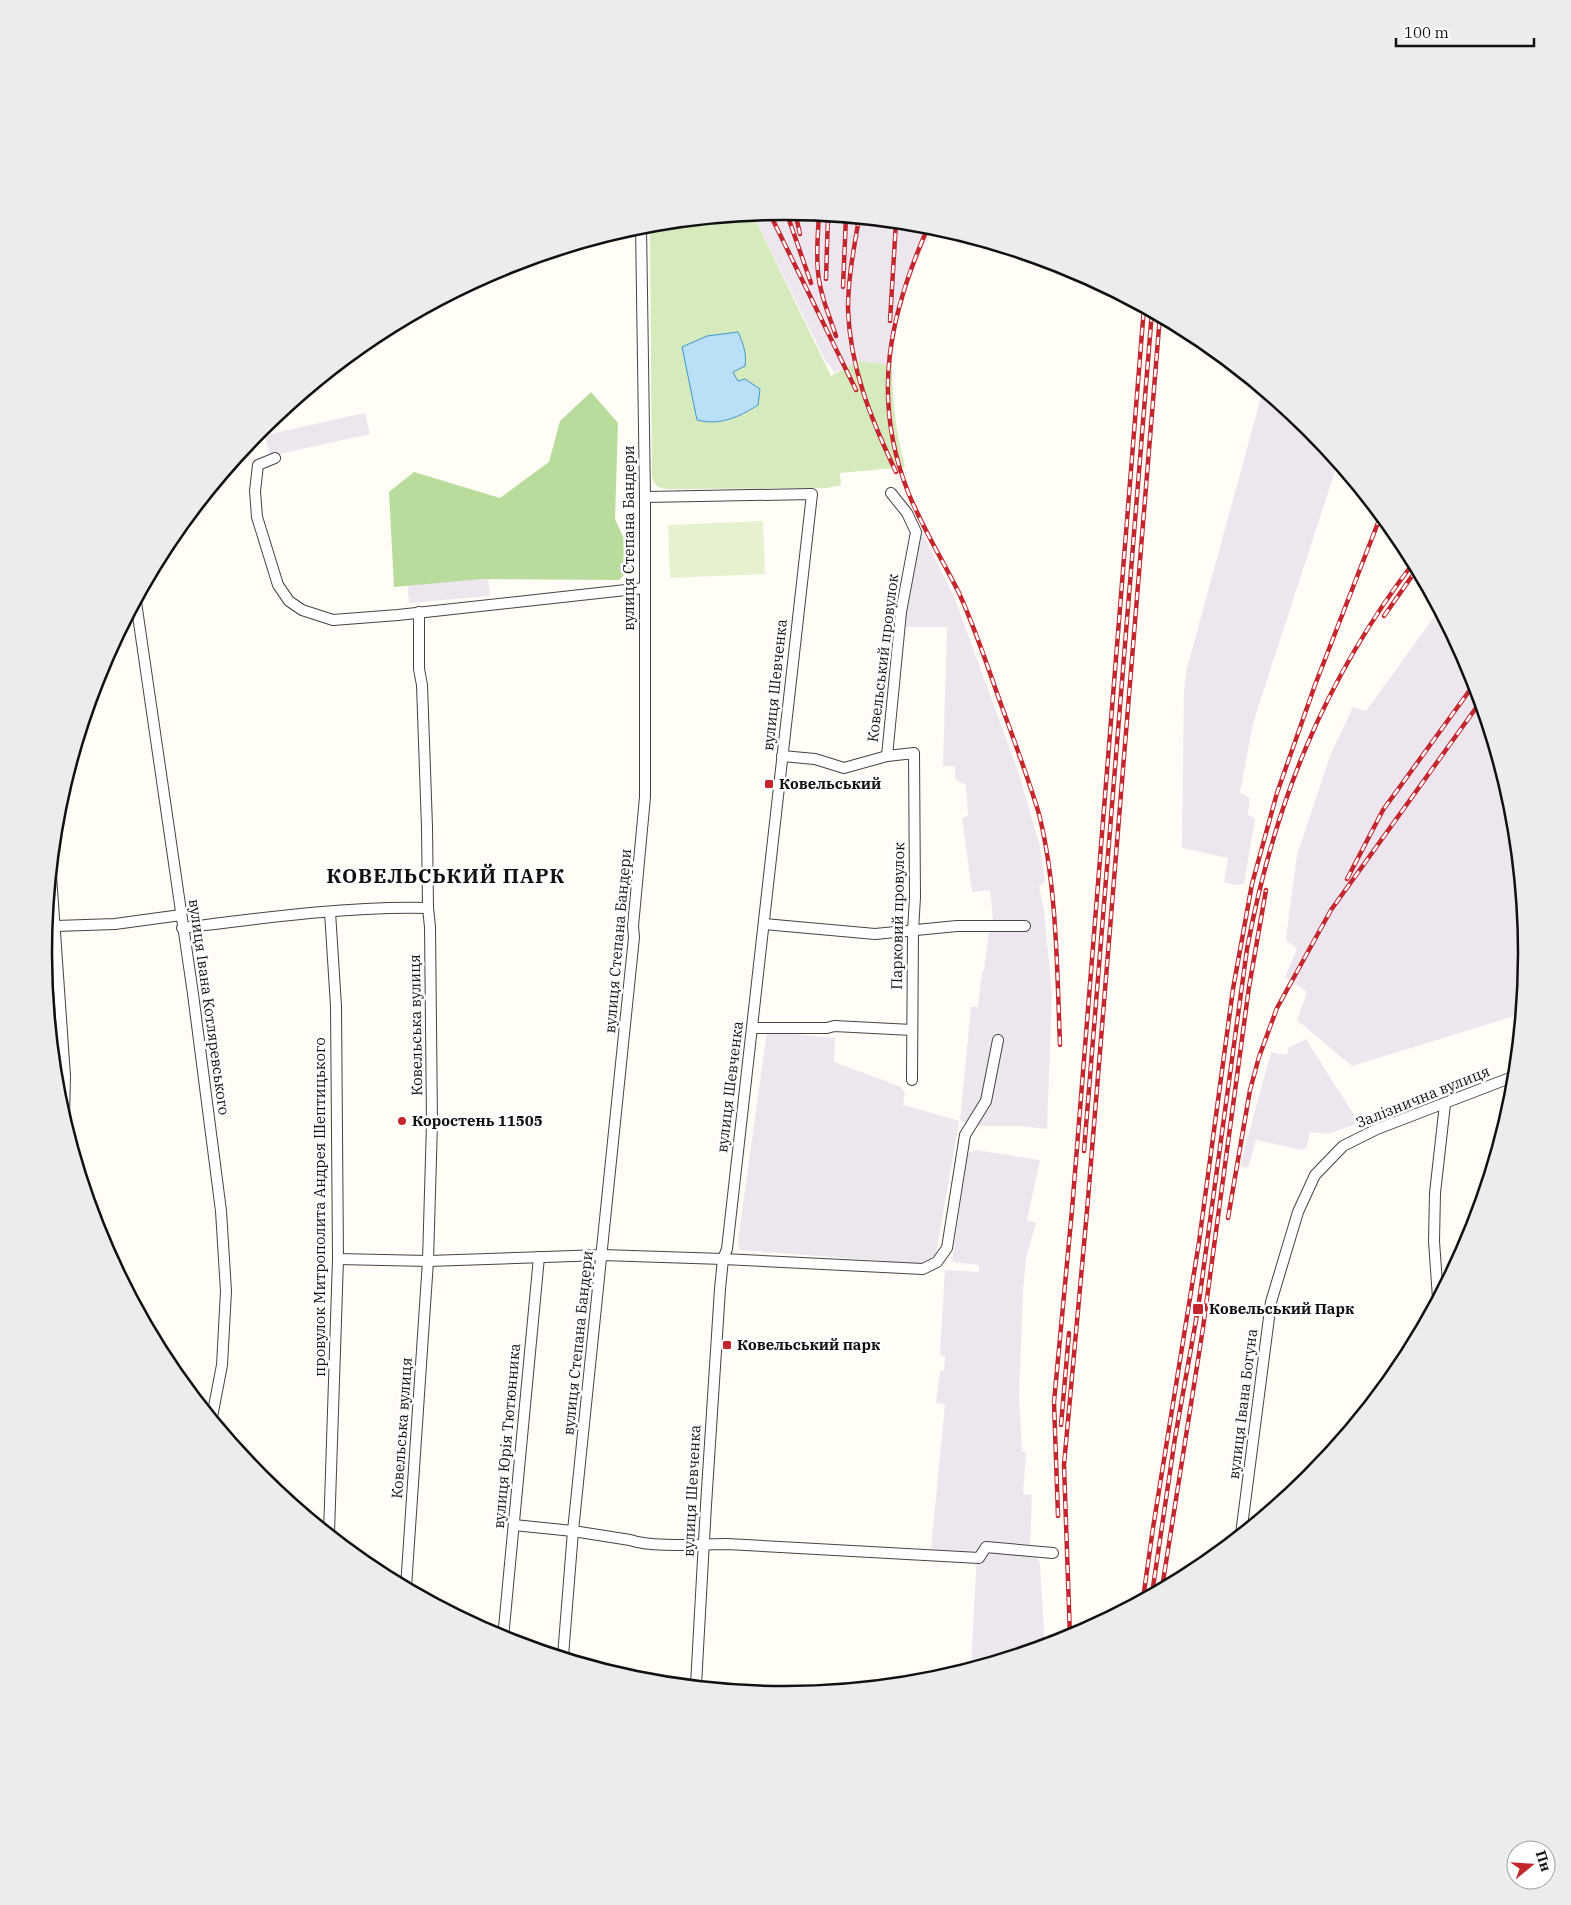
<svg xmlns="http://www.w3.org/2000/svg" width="1571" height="1905" font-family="'IBM Plex Serif',serif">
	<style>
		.industrial { fill: #eee6ef }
		.green { fill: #d5ebbd }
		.forest { fill: #b9dc9c }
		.pitch { fill: #e6f2cf }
		.water { fill: #b9e0f7; stroke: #3f96cf }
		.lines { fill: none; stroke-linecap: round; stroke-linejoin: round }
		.minor-casing { stroke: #444; stroke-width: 12 }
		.minor { stroke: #fff; stroke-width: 10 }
		.rail-casing { stroke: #c4262e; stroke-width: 4.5 }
		.rail { stroke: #fff; stroke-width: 2.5; stroke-dasharray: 8; stroke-linecap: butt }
		.poi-dot { fill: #c4262e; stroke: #fff; stroke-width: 2 }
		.labels { text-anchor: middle; stroke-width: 5; stroke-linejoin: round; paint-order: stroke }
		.street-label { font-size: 15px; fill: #111; stroke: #fff }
		.poi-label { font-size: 15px; font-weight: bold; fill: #111; stroke: #fff; text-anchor: start }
		.district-label { font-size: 20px; font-weight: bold; letter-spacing: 1px; fill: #111; stroke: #fff }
		.rim { fill: none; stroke: #111; stroke-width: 2.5 }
	</style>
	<rect width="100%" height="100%" fill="#fffdf5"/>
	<g class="industrial">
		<path d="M786 211 934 226 921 253 905 292 897 324 892 365 858 361 834 373 830 365 826 362 753 215 654 228 653 224Z"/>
		<path d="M1263 390 1310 428 1338 462 1253 723 1240 792 1250 798 1248 814 1255 819 1244 884 1234 885 1224 882 1228 858 1182 848 1184 691 1187 668Z"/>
		<path d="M365 413 370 434 270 456 265 435Z"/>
		<path d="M919 526 955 599 1019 774 1040 846 1045 882 1039 886 1044 911 1052 993 1047 1129 1020 1126H983L959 1121 936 1254 924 1264 740 1250 738 1241 767 1031 835 1038 834 1062 901 1087 905 1093 903 1105 960 1121 971 1007H978L982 972 984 970 989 931 993 920 990 890 972 892 962 818 968 816 966 785 955 779V766H943L947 627H903Z"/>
		<path d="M488 575 490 596 409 603 407 582Z"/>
		<path d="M1439 610 1471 669 1513 808 1527 953 1521 1014 1352 1066 1297 1020 1307 992 1285 977 1297 949 1287 941 1286 938 1297 855 1330 756 1353 707 1366 711Z"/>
		<path d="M1306 1039 1359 1123 1328 1134 1310 1132 1307 1147 1302 1150 1256 1140 1248 1168 1240 1166 1271 1052 1287 1055 1288 1048Z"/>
		<path d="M976 1150 1040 1160 1027 1220 1036 1223 1026 1258 1023 1291 1019 1397 1022 1451 1026 1452 1023 1494 1032 1495 1030 1545 1040 1564 1044 1632V1646L971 1668 977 1552 931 1549 945 1404 936 1403 940 1371H944L945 1356 940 1355 945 1270 979 1272V1265L952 1262 968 1153Z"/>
	</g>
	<path class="green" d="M753 215 831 376 858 361 892 365C892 401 896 433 905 467L840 473 841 485 827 488 666 489C659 488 655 486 652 478L650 235 654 228Z"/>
	<path class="forest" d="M591 392 618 423 615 519 635 564 619 580 482 579 394 587 389 492 414 472 500 498 549 462 560 421Z"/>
	<path class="pitch" d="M763 521 765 574 670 578 668 525Z"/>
	<path class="water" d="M738 332C743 343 747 354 745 366L733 372 738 381 745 379 760 389 758 405C739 417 720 426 697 420L682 347 707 336Z"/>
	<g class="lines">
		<g class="minor-casing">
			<g id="minor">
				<path d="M275 458 258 465 255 491 257 517 278 585 289 601 302 610 333 620 398 615 644 588"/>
				<path d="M645 497 812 494 727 1249 723 1259 720 1289 706 1505 696 1685"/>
				<path d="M136 602 193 994 221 1211 226 1291 222 1365 212 1417"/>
				<path d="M782 756 815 759 844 768 887 756 914 753 915 897 913 931 912 1080"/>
				<path d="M887 756 901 612 916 532 907 513 891 493"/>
				<path d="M51 875 65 1076 64 1117"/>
				<path d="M764 924 875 934 957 926H1025"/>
				<path d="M56 926 115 924 181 915"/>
				<path d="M182 928C262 918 348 906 428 908"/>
				<path d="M752 1028H827L834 1026 912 1030"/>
				<path d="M338 1259 428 1261 602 1255 723 1259 923 1269 937 1262 947 1248 965 1135 986 1101 998 1040"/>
				<path d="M1438 1298 1434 1241 1435 1193 1445 1104"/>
				<path d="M514 1525 573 1531 630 1540C653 1548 701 1544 727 1544L979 1558 986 1547 1053 1553"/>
				<path d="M329 1533 338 1259 336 1006 330 912"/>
				<path d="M1241 1534 1271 1302 1298 1212 1315 1175 1343 1146 1377 1129 1515 1076"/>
				<path d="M406 1587 428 1261 432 1123 430 927 428 908 427 827 422 685 419 669V612"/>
				<path d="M503 1638 539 1257"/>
				<path d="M563 1656 573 1531 634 937 633 926 645 797V497L641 225"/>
			</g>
		</g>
		<use href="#minor" class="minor"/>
		<g class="rail-casing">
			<g id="rail">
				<path d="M786 211 811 283"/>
				<path d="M769 212 856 390"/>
				<path d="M795 212 800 234"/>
				<path d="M819 214C818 233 816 253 818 272 820 294 829 315 836 336"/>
				<path d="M859 218C854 248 848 278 848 309 850 368 871 419 896 472"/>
				<path d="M929 225C889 315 871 397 908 492 922 527 942 559 959 593 974 626 986 661 998 696 1012 735 1027 774 1039 814 1057 886 1057 970 1060 1045"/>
				<path d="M826 279 828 215"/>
				<path d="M843 287 846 217"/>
				<path d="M890 321 896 222"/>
				<path d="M1384 616 1417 569"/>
				<path d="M1347 879 1383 810 1475 683"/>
				<path d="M1084 1151 1152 311"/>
				<path d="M1228 1218 1250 1090 1259 1057 1277 1008 1331 910 1481 701"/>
				<path d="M1061 1425 1069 1333"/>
				<path d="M1058 1516 1054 1402 1072 1210 1144 307"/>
				<path d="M1162 1588 1203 1328 1249 987 1266 890"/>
				<path d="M1152 1594 1175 1438 1198 1309 1247 949C1274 804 1324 680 1414 562"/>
				<path d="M1143 1599 1153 1528 1199 1242 1233 989 1252 884 1277 793 1315 685 1381 515"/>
				<path d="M1070 1637 1064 1465 1087 1211 1160 315"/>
			</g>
		</g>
		<use href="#rail" class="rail"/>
	</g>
	<g class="poi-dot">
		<rect x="764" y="779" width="10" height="10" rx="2.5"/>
		<circle cx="402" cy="1121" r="5"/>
		<rect x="1192" y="1303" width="12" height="12" rx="2.5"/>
		<rect x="722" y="1340" width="10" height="10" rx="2.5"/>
	</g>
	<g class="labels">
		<g class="street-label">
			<text transform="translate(629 538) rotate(-90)" y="5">вулиця Степана Бандери</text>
			<text transform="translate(883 658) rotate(-83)" y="5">Ковельський провулок</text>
			<text transform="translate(775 685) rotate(-84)" y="5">вулиця Шевченка</text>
			<text transform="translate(898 916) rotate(-89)" y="5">Парковий провулок</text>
			<text transform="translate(618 941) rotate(-85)" y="5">вулиця Степана Бандери</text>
			<text transform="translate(209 1007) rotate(82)" y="5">вулиця Івана Котляревського</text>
			<text transform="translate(416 1025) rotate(-91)" y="5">Ковельська вулиця</text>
			<text transform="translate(730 1087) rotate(-83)" y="5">вулиця Шевченка</text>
			<text transform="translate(1423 1097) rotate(-22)" y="5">Залізнична вулиця</text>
			<text transform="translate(320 1207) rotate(-90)" y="5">провулок Митрополита Андрея Шептицького</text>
			<text transform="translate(578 1343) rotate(-84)" y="5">вулиця Степана Бандери</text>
			<text transform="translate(1243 1404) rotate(-83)" y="5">вулиця Івана Богуна</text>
			<text transform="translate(402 1428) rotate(-86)" y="5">Ковельська вулиця</text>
			<text transform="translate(507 1436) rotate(-85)" y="5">вулиця Юрія Тютюнника</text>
			<text transform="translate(692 1491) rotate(-87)" y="5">вулиця Шевченка</text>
		</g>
		<g class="poi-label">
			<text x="779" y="789">Ковельський</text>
			<text x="412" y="1126">Коростень 11505</text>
			<text x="1209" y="1314">Ковельський Парк</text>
			<text x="737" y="1350">Ковельський парк</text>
		</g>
		<g class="district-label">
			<text x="446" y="883">КОВЕЛЬСЬКИЙ ПАРК</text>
		</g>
	</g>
	<path d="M0 0H1571V1905H0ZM52 953a733 733 0 1 1 1466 0a733 733 0 1 1-1466 0Z" fill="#ececec" fill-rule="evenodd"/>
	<path class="rim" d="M52 953a733 733 0 1 1 1466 0a733 733 0 1 1-1466 0Z"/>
	<g transform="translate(1531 1865) rotate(72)"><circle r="24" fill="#ffffff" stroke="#a0a0a0"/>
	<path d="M0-4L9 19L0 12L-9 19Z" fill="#c4262e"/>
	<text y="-8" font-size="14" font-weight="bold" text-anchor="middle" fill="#111111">Пн</text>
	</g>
	<path d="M1396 38v8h138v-8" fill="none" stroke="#111111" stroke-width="2.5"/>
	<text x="1404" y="38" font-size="15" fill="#111111" stroke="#ffffff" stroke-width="4" paint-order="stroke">100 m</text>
</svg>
